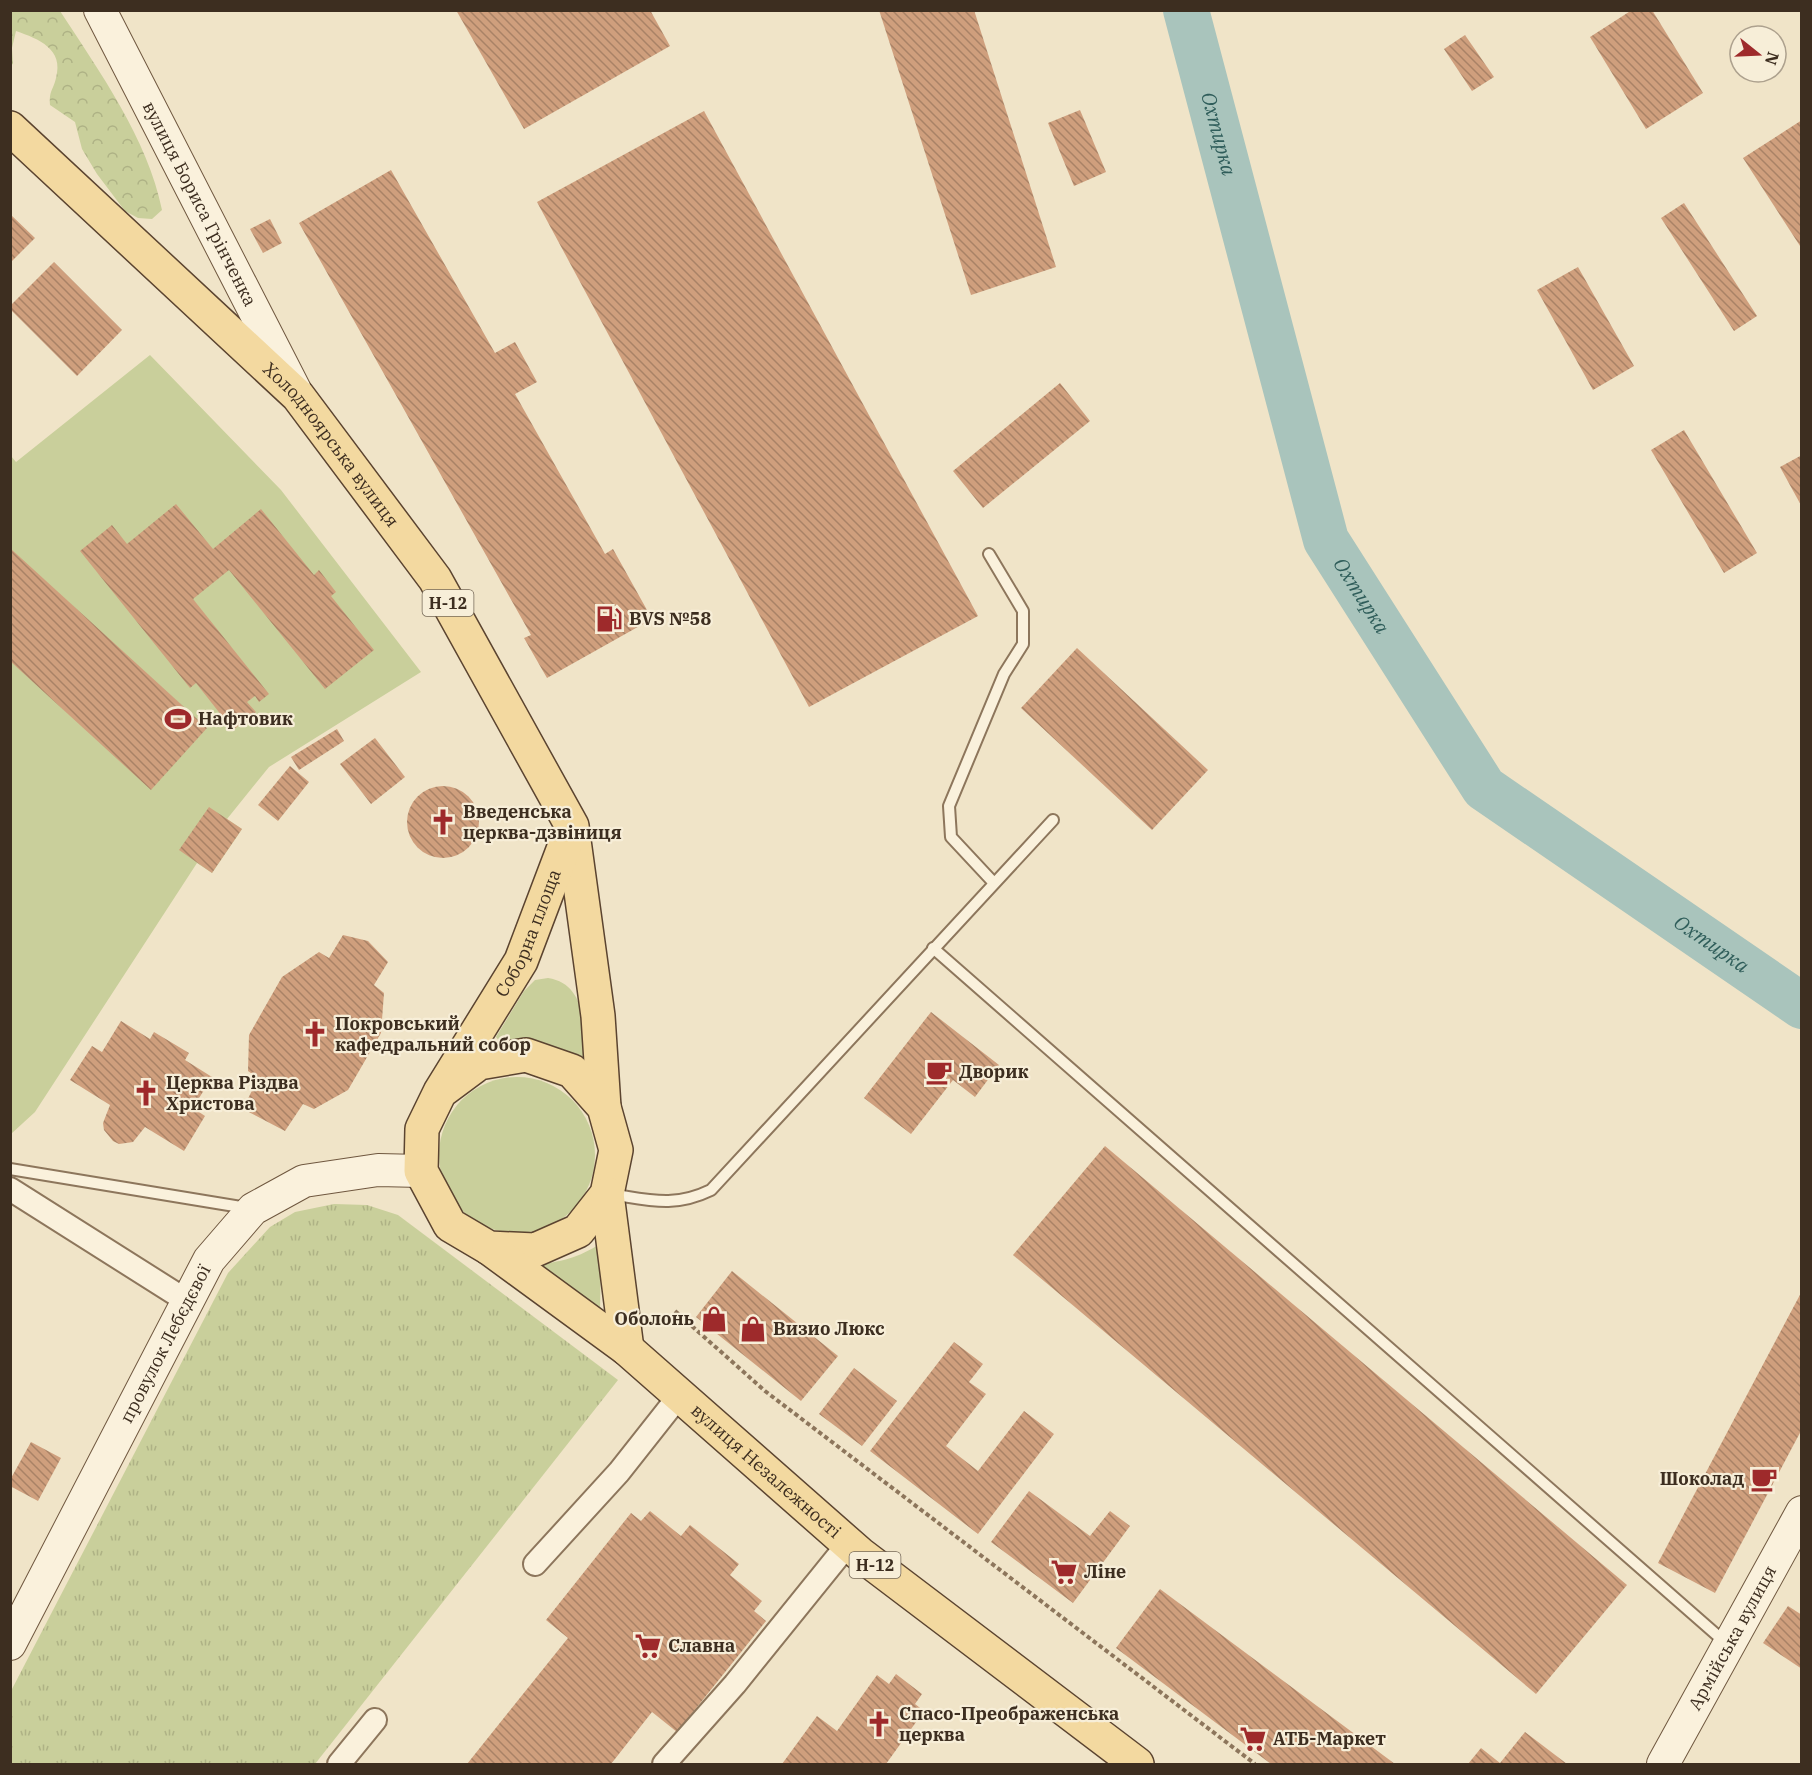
<svg xmlns="http://www.w3.org/2000/svg" width="1812" height="1775" font-family="'IBM Plex Serif',serif">
	<style>
		.grass { fill: #c9cf9b }
		.forest { fill: url(#forest-crowns) }
		.park { fill: url(#park-tufts) }
		.lines { fill: none; stroke-linecap: round; stroke-linejoin: round }
		.river { stroke: #a9c4bc; stroke-width: 46 }
		.building { fill: url(#building-back-hatch) }
		.lane-casing { stroke: #8d765c; stroke-width: 14 }
		.street-casing { stroke: #8d765c; stroke-width: 26 }
		.secondary-casing { stroke: #6f573f; stroke-width: 34 }
		.primary-casing { stroke: #5b4430; stroke-width: 36 }
		.path { stroke: #8d765c; stroke-width: 4; stroke-dasharray: 4.5 3; stroke-linecap: butt }
		.lane { stroke: #faf1dc; stroke-width: 10 }
		.street { stroke: #faf1dc; stroke-width: 22 }
		.secondary { stroke: #faf1dc; stroke-width: 32 }
		.primary { stroke: #f3d9a0; stroke-width: 33 }
		.labels { text-anchor: middle; stroke-width: 4.5; stroke-linejoin: round; paint-order: stroke }
		.shield { fill: #f7eed8; stroke: #756857; stroke-width: 1.5 }
		.shield-label { font-size: 16px; font-weight: bold; fill: #3d2e20 }
		.street-label { font-size: 18px; fill: #3d2e20; stroke: #f7eed8 }
		.poi-label { font-size: 18px; font-weight: bold; fill: #3d2e20; stroke: #f7eed8; text-anchor: start }
		.water-label { font-size: 20px; font-style: italic; fill: #2f5d5a; stroke: #f7eed8 }
	</style>
	<defs>
		<pattern id="forest-crowns" width="20" height="18" patternUnits="userSpaceOnUse" patternTransform="scale(1.5)"><rect width="20" height="18" fill="#c9cf9b"/><path d="M2 6a3 3 0 1 1 6 0M12 15a3 3 0 1 1 6 0" fill="none" stroke="#aeb285"/></pattern>
		<pattern id="park-tufts" width="24" height="20" patternUnits="userSpaceOnUse" patternTransform="scale(1.5)"><rect width="24" height="20" fill="#c9cf9b"/><path d="M3 7l-1-3M5 7V3M7 7l1-3M15 17l-1-3M17 17v-4M19 17l1-3" fill="none" stroke="#aeb285"/></pattern>
		<pattern id="building-back-hatch" width="6" height="6" patternUnits="userSpaceOnUse" patternTransform="scale(1.5)"><rect width="6" height="6" fill="#cf9f7d"/><path d="M-1 5l2 2M0 0l6 6M5-1l2 2" fill="none" stroke="#a98266"/></pattern>
	</defs>
	<rect width="100%" height="100%" fill="#f0e4c8"/>
	<g class="grass">
		<path d="M150 355 281 490 421 672 269 767 227 819 242 829 212 873 197 863 35 1112 11 1134V456L16 462Z"/>
		<path d="M548 978C587 984 584 1029 588 1061L577 1065C548 1041 536 1041 500 1042L496 1037 524 991 535 980Z"/>
		<circle cx="517" cy="1155" r="78"/>
		<path d="M601 1243 600 1317 534 1265C560 1262 579 1258 601 1243Z"/>
	</g>
	<path class="forest" d="M11 10 60 11C99 71 148 139 162 210L152 219 138 218 125 211 97 174 82 149 75 122 50 105C49 90 53 91 56 78 64 49 39 39 16 31L12 48 13 64 11 65Z"/>
	<path class="park" d="M334 1204 367 1205 398 1215 618 1380 315 1764H11V1691L228 1273 270 1227 295 1212Z"/>
	<g class="lines">
		<path class="river" id="s1" d="M1186 10 1326 540 1484 788 1802 1006"/>
	</g>
	<g class="building">
		<path d="M456 10H650L670 46 524 129Z"/>
		<path d="M879 10H974L1056 267 971 295Z"/>
		<path d="M1632 10H1652L1703 93 1646 129 1590 37Z"/>
		<path d="M1465 35 1494 77 1472 91 1444 49Z"/>
		<path d="M1080 110 1106 172 1074 186 1048 123Z"/>
		<path d="M704 111 978 616 809 707 537 202Z"/>
		<path d="M1802 120V249L1743 158Z"/>
		<path d="M391 170 495 353 515 342 537 382 515 394 605 554 613 549 652 619 547 678 524 638 531 635 299 223Z"/>
		<path d="M1684 203 1757 316 1734 331 1661 218Z"/>
		<path d="M10 214 35 238 10 263Z"/>
		<path d="M270 219 282 243 263 253 250 229Z"/>
		<path d="M54 262 122 330 77 376 10 309V306Z"/>
		<path d="M1578 267 1634 366 1593 390 1537 290Z"/>
		<path d="M1060 383 1090 421 983 508 953 471Z"/>
		<path d="M1684 430 1757 553 1724 573 1651 450Z"/>
		<path d="M1802 455V507L1780 467Z"/>
		<path d="M176 504 213 549 261 509 314 575 319 570 336 592 331 596 374 650 325 689 229 570 193 599 269 694 259 702 255 696 247 702 256 712 233 730 196 683 190 688 80 551 112 525 127 544Z"/>
		<path d="M10 548 207 728 151 790 10 661Z"/>
		<path d="M1077 648 1208 770 1152 830 1021 708Z"/>
		<path d="M337 729 344 741 299 770 291 757Z"/>
		<path d="M375 738 405 777 371 804 340 764Z"/>
		<path d="M290 766 309 782 278 821 258 805Z"/>
		<circle cx="443" cy="822" r="36"/>
		<path d="M209 807 242 829 212 873 179 850Z"/>
		<path d="M343 935 368 941 388 962 374 985 384 993 381 1033 348 1090 314 1109 303 1104 285 1131 243 1109 258 1078 248 1071 249 1035 282 977 319 952 329 958Z"/>
		<path d="M931 1012 999 1065 975 1097 953 1080 911 1134 864 1098Z"/>
		<path d="M121 1021 150 1039 154 1032 189 1053 185 1060 212 1077 193 1108 205 1116 184 1151 145 1127 133 1142 119 1144 113 1141 104 1130 103 1123 110 1105 70 1080 92 1046 102 1052Z"/>
		<path d="M1105 1146 1627 1585 1536 1694 1013 1255Z"/>
		<path d="M732 1271 838 1356 801 1401 696 1317Z"/>
		<path d="M1802 1291V1429L1715 1593 1658 1563Z"/>
		<path d="M954 1342 983 1364 969 1382 986 1394 946 1446 978 1471 1024 1411 1054 1434 978 1534 870 1451Z"/>
		<path d="M854 1368 897 1401 862 1446 819 1414Z"/>
		<path d="M31 1442 61 1458 38 1501 10 1486V1480Z"/>
		<path d="M1029 1491 1090 1536 1110 1511 1130 1526 1073 1603 991 1542Z"/>
		<path d="M650 1511 681 1536 690 1525 739 1564 730 1575 762 1601 754 1611 766 1621 677 1732 652 1712 611 1764H467L568 1638 546 1620 631 1513 641 1521Z"/>
		<path d="M1160 1589 1395 1764H1271L1116 1648Z"/>
		<path d="M1788 1606 1802 1615V1669L1763 1643Z"/>
		<path d="M896 1674 922 1694 915 1704 924 1711 886 1764H782L817 1716 837 1731 877 1675 889 1684Z"/>
		<path d="M1525 1732 1567 1764H1468L1481 1748 1500 1763Z"/>
	</g>
	<g class="lines">
		<g class="lane-casing">
			<g id="lane">
				<path d="M989 554 1023 611V644L1004 674 949 806 951 837 993 882"/>
				<path d="M933 948 1726 1643"/>
				<path d="M10 1169 247 1208"/>
				<path d="M610 1194C650 1200 674 1208 711 1190L1053 820"/>
			</g>
		</g>
		<g class="street-casing">
			<g id="street">
				<path d="M10 1189 187 1301"/>
				<path d="M535 1564 619 1472 679 1396"/>
				<path d="M339 1764 375 1720"/>
				<path d="M664 1764 735 1684 848 1544"/>
			</g>
		</g>
		<g class="secondary-casing">
			<g id="secondary">
				<path id="s2" d="M100 10 295 390"/>
				<path id="s3" d="M10 1644 209 1260 253 1209 304 1181 378 1170 421 1171"/>
				<path id="s4" d="M1663 1764 1802 1512"/>
			</g>
		</g>
		<g class="primary-casing">
			<g id="primary">
				<path id="s5" d="M10 128 298 396 435 579 572 826 598 1016 604 1107"/>
				<path id="s6" d="M440 1092 479 1063 526 1055 572 1071 604 1107 616 1150 607 1194 578 1231 535 1250 489 1248 450 1225 421 1171 422 1129 440 1092 521 961 571 829"/>
				<path d="M607 1194 627 1349"/>
				<path id="s7" d="M489 1248 627 1349 860 1554 1137 1764"/>
			</g>
		</g>
		<path class="path" d="M675 1311 765 1391 1255 1764"/>
		<use href="#lane" class="lane"/>
		<use href="#street" class="street"/>
		<use href="#secondary" class="secondary"/>
		<use href="#primary" class="primary"/>
	</g>
	<defs>
		<g id="fuel-bare" transform="scale(2.07)"><path d="M-5.5-6h7V0h2V4h1.3V-2.5L3-4.5l.8-.8L6-3V5H2.5V1h-1V6h-7ZM-4.2-4.7v3.2H.2V-4.7Z" fill="#9e2a2b" stroke="#f7eed8" stroke-width="2.5" paint-order="stroke"/></g>
		<g id="stadium-bare" transform="scale(2.07)"><path d="M0-5a6.5 5 0 1 0 0 10a6.5 5 0 1 0 0-10ZM-3.5-1.8h7v3.6h-7Z" fill="#9e2a2b" stroke="#f7eed8" stroke-width="2.5" paint-order="stroke"/></g>
		<g id="church-bare" transform="scale(2.07)"><path d="M-1.2-6h2.4v3.5h3.3v2.4h-3.3V6h-2.4V-.1h-3.3v-2.4h3.3Z" fill="#9e2a2b" stroke="#f7eed8" stroke-width="2.5" paint-order="stroke"/></g>
		<g id="cafe-bare" transform="scale(2.07)"><path d="M-5.5-4.5H6V0H3Q3 3.5 0 3.5H-2.5Q-5.5 3.5-5.5 0ZM3-3.2v2h1.7v-2ZM-6 4.5H4V6H-6Z" fill="#9e2a2b" stroke="#f7eed8" stroke-width="2.5" paint-order="stroke"/></g>
		<g id="shop-bare" transform="scale(2.07)"><path d="M-5-2.5h2.3a2.7 3.5 0 0 1 5.4 0H5L5.5 6h-11ZM-1.5-2.5h3a1.5 2.3 0 0 0-3 0Z" fill="#9e2a2b" stroke="#f7eed8" stroke-width="2.5" paint-order="stroke"/></g>
		<g id="supermarket-bare" transform="scale(2.07)"><path d="M-6-5.5h2.5l.6 2H6L4.5 2H-2.5L-4.4-4H-6ZM-1.5 3.2a1.3 1.3 0 1 0 .1 0ZM3 3.2a1.3 1.3 0 1 0 .1 0Z" fill="#9e2a2b" stroke="#f7eed8" stroke-width="2.5" paint-order="stroke"/></g>
	</defs>
	<g fill-rule="evenodd">
		<use href="#fuel-bare" x="609" y="619"/>
		<use href="#stadium-bare" x="178" y="719"/>
		<use href="#church-bare" x="443" y="822"/>
		<use href="#church-bare" x="315" y="1034"/>
		<use href="#cafe-bare" x="939" y="1072"/>
		<use href="#church-bare" x="146" y="1093"/>
		<use href="#shop-bare" x="714" y="1319"/>
		<use href="#shop-bare" x="753" y="1329"/>
		<use href="#cafe-bare" x="1764" y="1479"/>
		<use href="#supermarket-bare" x="1064" y="1572"/>
		<use href="#supermarket-bare" x="648" y="1646"/>
		<use href="#church-bare" x="879" y="1724"/>
		<use href="#supermarket-bare" x="1253" y="1739"/>
	</g>
	<g class="labels">
		<g class="shield">
			<rect x="422.5" y="590" width="51" height="26" rx="4.5"/>
			<rect x="849.5" y="1552" width="51" height="26" rx="4.5"/>
		</g>
		<g class="shield-label">
			<text x="448" y="609">Н-12</text>
			<text x="875" y="1571">Н-12</text>
		</g>
		<g class="street-label">
			<text dy="6" stroke="none"><textPath href="#s2" startOffset="218">вулиця Бориса Грінченка</textPath></text>
			<text dy="6" stroke="none"><textPath href="#s5" startOffset="452">Холодноярська вулиця</textPath></text>
			<text dy="6" stroke="none"><textPath href="#s6" startOffset="795">Соборна площа</textPath></text>
			<text dy="6" stroke="none"><textPath href="#s3" startOffset="338">провулок Лебєдєвої</textPath></text>
			<text dy="6" stroke="none"><textPath href="#s7" startOffset="356">вулиця Незалежності</textPath></text>
			<text dy="6" stroke="none"><textPath href="#s4" startOffset="144">Армійська вулиця</textPath></text>
		</g>
		<g class="poi-label">
			<text x="629" y="625">BVS №58</text>
			<text x="198" y="725">Нафтовик</text>
			<text x="463" y="818">Введенська<tspan x="463" dy="21">церква-дзвіниця</tspan></text>
			<text x="335" y="1030">Покровський<tspan x="335" dy="21">кафедральний собор</tspan></text>
			<text x="959" y="1078">Дворик</text>
			<text x="166" y="1089">Церква Різдва<tspan x="166" dy="21">Христова</tspan></text>
			<text x="694" y="1325" text-anchor="end">Оболонь</text>
			<text x="773" y="1335">Визио Люкс</text>
			<text x="1744" y="1485" text-anchor="end">Шоколад</text>
			<text x="1084" y="1578">Ліне</text>
			<text x="668" y="1652">Славна</text>
			<text x="899" y="1720">Спасо-Преображенська<tspan x="899" dy="21">церква</tspan></text>
			<text x="1273" y="1745">АТБ-Маркет</text>
		</g>
		<g class="water-label">
			<text dy="7" stroke="none"><textPath href="#s1" startOffset="128">Охтирка</textPath></text>
			<text dy="7" stroke="none"><textPath href="#s1" startOffset="614">Охтирка</textPath></text>
			<text dy="7" stroke="none"><textPath href="#s1" startOffset="1118">Охтирка</textPath></text>
		</g>
	</g>
	<rect width="1812" height="1775" fill="none" stroke="#3d2e20" stroke-width="24"/>
	<g transform="translate(1758 54) rotate(108)"><circle r="28" fill="#f7eed8" stroke="#ada18e" stroke-width="1.5"/>
	<path d="M0-4.5L10 22L0 15L-10 22Z" fill="#9e2a2b"/>
	<text y="-9" font-size="16" font-weight="bold" text-anchor="middle" fill="#3d2e20">N</text>
	</g>
</svg>
